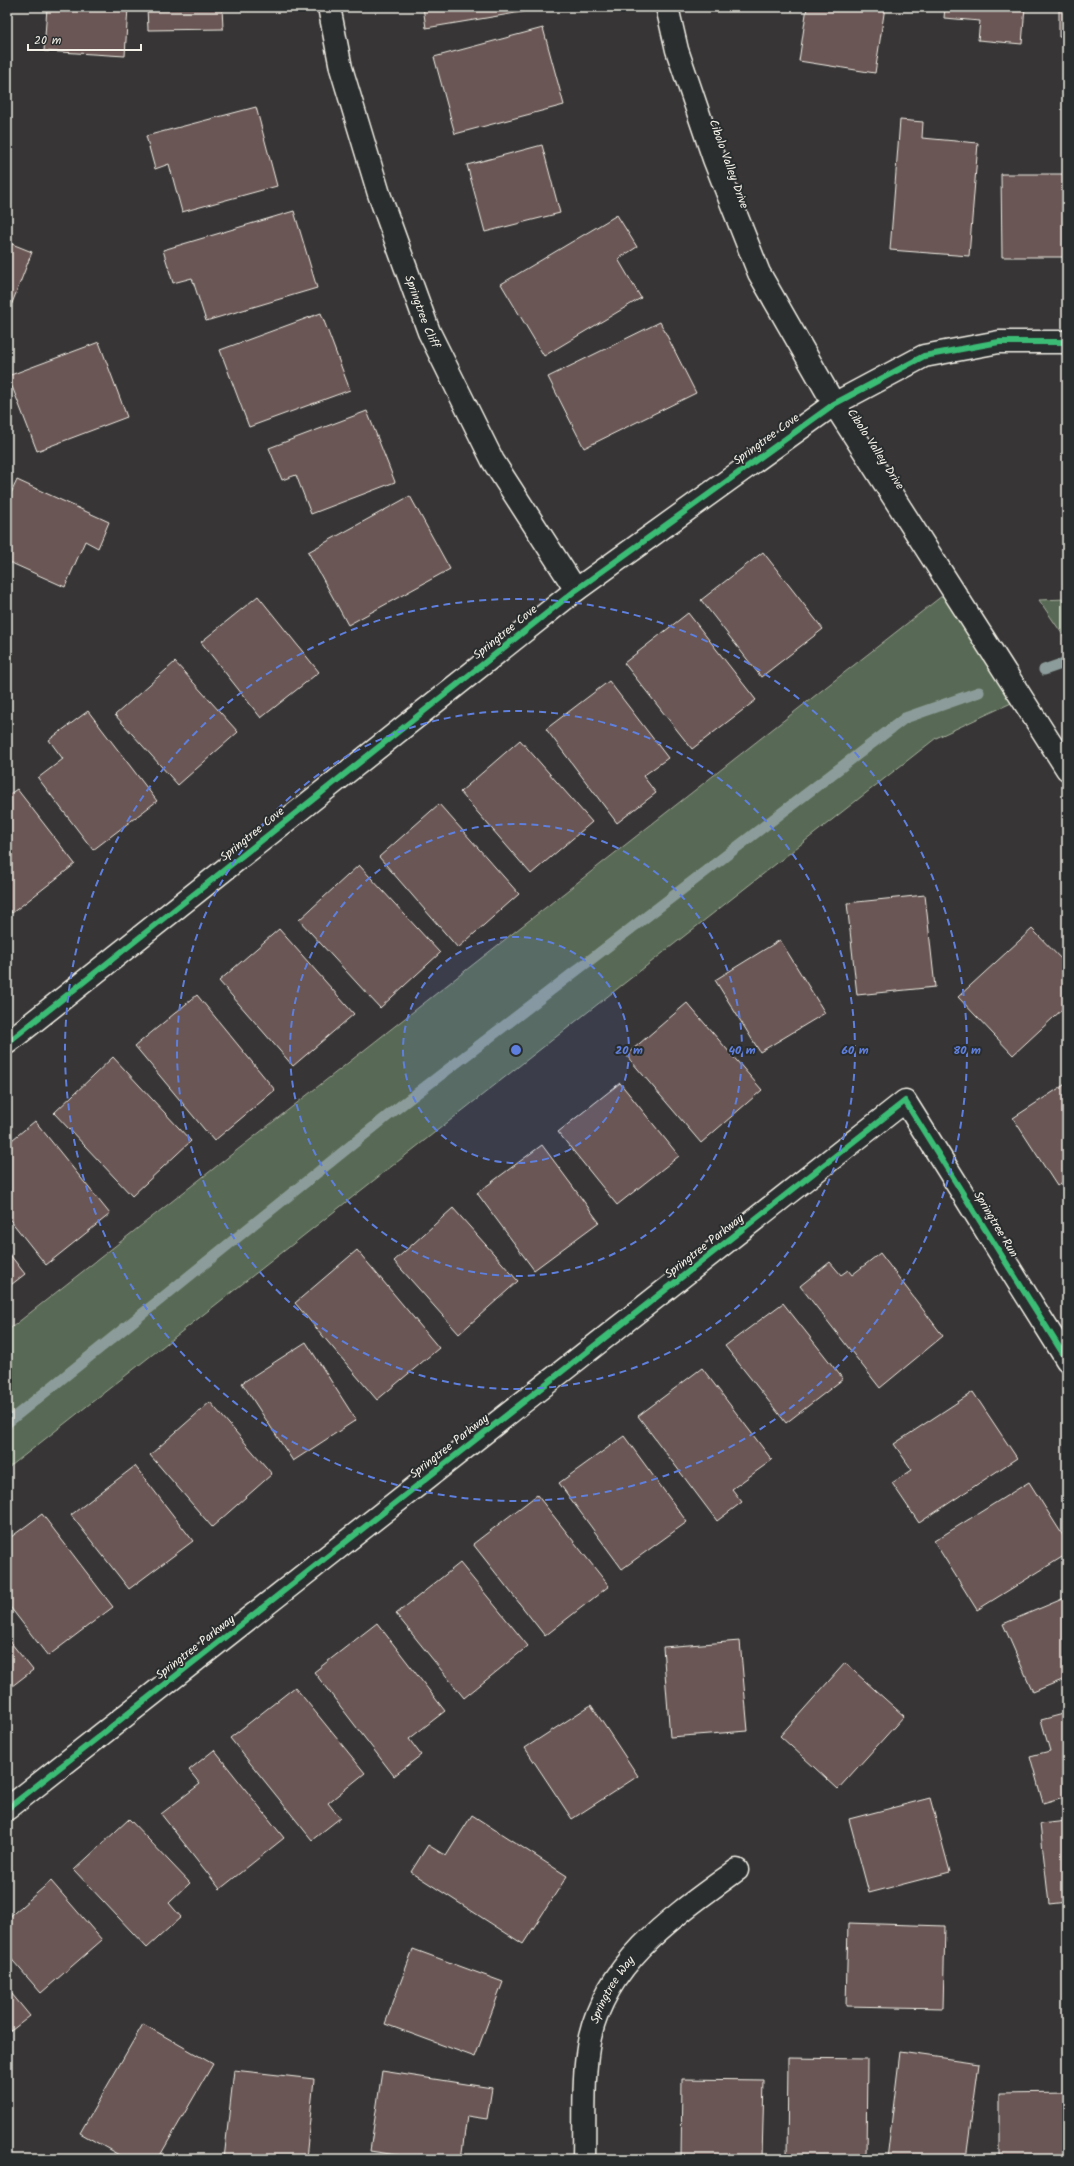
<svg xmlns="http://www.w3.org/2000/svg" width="1074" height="2166" font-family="Kalam,sans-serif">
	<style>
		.green { fill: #596a54; stroke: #a6ae9e }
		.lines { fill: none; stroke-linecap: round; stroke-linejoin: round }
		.stream { stroke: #8c9c9a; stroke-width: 11 }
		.building { fill: #695654; stroke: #f4f1e8 }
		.minor-casing { stroke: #f4f1e8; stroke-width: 25 }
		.secondary-casing { stroke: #f4f1e8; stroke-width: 25 }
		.minor { stroke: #2a2d2e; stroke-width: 22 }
		.secondary { stroke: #2a2d2e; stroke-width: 22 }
		.cycleway-casing { stroke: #2a2d2e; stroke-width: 8 }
		.cycleway { stroke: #3abd76; stroke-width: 6 }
		.ring { fill: none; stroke: #5e7fdd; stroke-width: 2; stroke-dasharray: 7 5 }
		.labels { text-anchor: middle; stroke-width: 4; stroke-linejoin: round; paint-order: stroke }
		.street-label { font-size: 12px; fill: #f4f1e8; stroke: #2a2d2e }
		.centre { fill: #5e7fdd; stroke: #2a2d2e; stroke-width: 2 }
		.ring-label { font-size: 12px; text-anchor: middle; font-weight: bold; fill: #5e7fdd; stroke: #2a2d2e; stroke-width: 4; stroke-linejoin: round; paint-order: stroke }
	</style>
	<rect width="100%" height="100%" fill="#373536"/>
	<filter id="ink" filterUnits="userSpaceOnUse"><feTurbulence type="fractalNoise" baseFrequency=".025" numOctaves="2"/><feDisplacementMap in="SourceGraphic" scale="8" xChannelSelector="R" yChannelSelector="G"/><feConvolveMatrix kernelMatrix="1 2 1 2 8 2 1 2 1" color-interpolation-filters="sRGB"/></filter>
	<g filter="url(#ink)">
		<g class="green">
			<path d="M952 588 1022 698 936 738 7 1469V1331Z"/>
			<path d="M1067 599V641L1039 600Z"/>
		</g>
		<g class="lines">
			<g class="stream">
				<path d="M1044 670 1067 662"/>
				<path d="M7 1423 395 1110 905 718 979 692"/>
			</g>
		</g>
		<g class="building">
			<path d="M47 7H128L125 56 44 51Z"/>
			<path d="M147 7H222L223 29 148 30Z"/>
			<path d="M423 7H540V9L426 28Z"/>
			<path d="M807 7H885L875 73 799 61Z"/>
			<path d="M945 7H1025L1022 44 978 40 980 21 944 18Z"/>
			<path d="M1059 7H1067V38L1059 37Z"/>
			<path d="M543 28 564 105 455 134 434 57Z"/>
			<path d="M256 107 277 186 182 212 169 164 155 169 146 136Z"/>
			<path d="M900 120 923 122 922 138 978 143 969 256 890 250Z"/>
			<path d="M542 145 560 213 485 232 467 165Z"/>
			<path d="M1001 174H1067V257H1002Z"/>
			<path d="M294 211 317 288 206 321 192 278 173 283 163 250Z"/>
			<path d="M617 215 637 247 618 259 641 298 544 356 501 284Z"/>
			<path d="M7 242 32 252 7 316Z"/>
			<path d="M321 313 350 390 249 427 220 350Z"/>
			<path d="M660 322 696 393 584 448 548 377Z"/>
			<path d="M99 342 127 417 37 451 8 376Z"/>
			<path d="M367 411 395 482 311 514 296 475 282 480 269 448Z"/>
			<path d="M17 480 109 522 98 548 85 541 65 587 7 561V502Z"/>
			<path d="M410 496 450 569 348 625 308 552Z"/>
			<path d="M763 552 823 629 761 677 701 600Z"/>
			<path d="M258 596 319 672 261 718 201 642Z"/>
			<path d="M688 613 756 700 692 749 624 663Z"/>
			<path d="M175 662 238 732 178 785 115 715Z"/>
			<path d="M609 681 668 758 643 776 656 793 617 823 546 729Z"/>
			<path d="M88 711 157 801 93 850 38 778 63 759 49 740Z"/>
			<path d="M520 740 592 822 531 874 460 792Z"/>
			<path d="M17 789 75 864 12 913 7 907V796Z"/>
			<path d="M439 804 519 894 458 948 379 857Z"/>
			<path d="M359 865 440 953 380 1008 299 920Z"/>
			<path d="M925 895 935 987 857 995 847 903Z"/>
			<path d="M279 929 354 1014 293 1066 219 981Z"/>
			<path d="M1032 929 1067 965V1005L1013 1055 958 997Z"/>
			<path d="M780 940 825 1013 760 1052 715 980Z"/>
			<path d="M197 995 275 1090 214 1141 135 1046Z"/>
			<path d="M687 1003 762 1090 701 1143 626 1055Z"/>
			<path d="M113 1057 191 1141 132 1196 54 1113Z"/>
			<path d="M620 1083 679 1156 617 1205 558 1132Z"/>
			<path d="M1067 1083V1179L1057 1186 1013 1118Z"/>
			<path d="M35 1121 110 1214 46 1265 7 1216V1144Z"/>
			<path d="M542 1145 599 1222 534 1270 477 1193Z"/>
			<path d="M453 1208 518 1281 459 1334 394 1261Z"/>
			<path d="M357 1250 439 1348 377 1400 295 1303Z"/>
			<path d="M7 1251 25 1274 7 1288Z"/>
			<path d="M880 1253 943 1336 880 1388 800 1286 830 1262 841 1275 848 1270 852 1275Z"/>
			<path d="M783 1303 843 1379 786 1423 725 1346Z"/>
			<path d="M306 1342 356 1420 293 1461 242 1383Z"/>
			<path d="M702 1368 772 1460 732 1489 742 1502 717 1521 638 1416Z"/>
			<path d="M973 1392 1017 1458 919 1523 892 1483 912 1470 894 1444Z"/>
			<path d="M210 1402 272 1474 212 1527 150 1455Z"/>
			<path d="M624 1436 687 1522 622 1569 559 1483Z"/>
			<path d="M135 1466 193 1541 129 1589 71 1515Z"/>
			<path d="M1029 1482 1067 1542V1554L977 1610 934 1541Z"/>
			<path d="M537 1495 609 1586 545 1636 473 1544Z"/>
			<path d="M42 1514 113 1607 48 1656 7 1603V1540Z"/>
			<path d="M460 1563 528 1646 464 1698 396 1614Z"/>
			<path d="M1067 1597V1678L1033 1692 1003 1624Z"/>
			<path d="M377 1623 445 1711 409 1739 421 1755 394 1776 314 1672Z"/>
			<path d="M7 1638 33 1670 7 1690Z"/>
			<path d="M740 1641 748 1731 670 1737 663 1647Z"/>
			<path d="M845 1663 904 1716 838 1789 780 1736Z"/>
			<path d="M295 1687 365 1773 328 1803 340 1818 312 1840 230 1738Z"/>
			<path d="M591 1705 638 1776 572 1819 525 1748Z"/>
			<path d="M1067 1713V1796L1043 1803 1030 1756 1050 1751 1041 1720Z"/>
			<path d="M214 1750 284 1838 220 1889 161 1814 200 1784 189 1770Z"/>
			<path d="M930 1798 950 1872 869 1893 849 1819Z"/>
			<path d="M472 1815 567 1876 523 1944 411 1872 428 1845 446 1856Z"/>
			<path d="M129 1819 190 1883 169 1903 181 1917 147 1948 74 1870Z"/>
			<path d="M1067 1821V1902L1049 1904 1040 1824Z"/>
			<path d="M51 1881 102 1940 41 1993 7 1954V1919Z"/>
			<path d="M848 1923 945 1926 943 2008 846 2006Z"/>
			<path d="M413 1949 503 1982 475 2057 385 2024Z"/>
			<path d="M7 1988 30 2016 7 2034Z"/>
			<path d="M143 2024 213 2064 158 2159H126L80 2133Z"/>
			<path d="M900 2052 979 2063 966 2159H887Z"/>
			<path d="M788 2058 867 2059 866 2159H787Z"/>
			<path d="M234 2070 314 2079 306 2159H224Z"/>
			<path d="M382 2071 492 2088 487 2119 467 2116 461 2159H423L370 2151Z"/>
			<path d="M682 2079 764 2080 762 2159H681Z"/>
			<path d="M1067 2092V2159H999V2093Z"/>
		</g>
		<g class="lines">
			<g class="minor-casing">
				<g id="minor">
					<path id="s1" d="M329 7 341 68 379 194 429 332 493 461 576 590"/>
					<path d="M7 1043 576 590 834 404 924 356 999 342H1067"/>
					<path d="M7 1809 905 1101 1067 1360"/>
					<path id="s2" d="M584 2159C585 2122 582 2073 590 2037 608 1959 677 1914 737 1870"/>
				</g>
			</g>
			<g class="secondary-casing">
				<path id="secondary" d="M667 7 677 50 714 159 759 273 834 404 1067 769"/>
			</g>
			<use href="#minor" class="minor"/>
			<use href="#secondary" class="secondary"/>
			<g class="cycleway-casing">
				<g id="cycleway">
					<path d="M7 1043 576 590 834 404 924 356 999 342H1067"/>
					<path d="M7 1809 905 1101 1067 1360"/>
				</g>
			</g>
			<use href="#cycleway" class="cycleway"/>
		</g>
	</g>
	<circle cx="516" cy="1050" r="113" fill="#5e7fdd" fill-opacity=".12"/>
	<g class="ring">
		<circle cx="516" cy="1050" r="113"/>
		<circle cx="516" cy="1050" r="226"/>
		<circle cx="516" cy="1050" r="339"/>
		<circle cx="516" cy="1050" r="451"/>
	</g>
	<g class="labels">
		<g class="street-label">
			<text transform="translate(729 164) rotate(70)" y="4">Cibolo Valley Drive</text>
			<text dy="4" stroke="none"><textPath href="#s1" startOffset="319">Springtree Cliff</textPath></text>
			<text transform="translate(766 439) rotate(-36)" y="4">Springtree Cove</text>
			<text transform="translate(876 449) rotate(57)" y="4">Cibolo Valley Drive</text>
			<text transform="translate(505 632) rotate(-39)" y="4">Springtree Cove</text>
			<text transform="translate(252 834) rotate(-39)" y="4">Springtree Cove</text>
			<text transform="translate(996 1224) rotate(59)" y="4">Springtree Run</text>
			<text transform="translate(704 1246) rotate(-38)" y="4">Springtree Parkway</text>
			<text transform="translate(449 1446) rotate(-38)" y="4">Springtree Parkway</text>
			<text transform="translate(195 1647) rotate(-38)" y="4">Springtree Parkway</text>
			<text dy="4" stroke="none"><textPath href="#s2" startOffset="175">Springtree Way</textPath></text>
		</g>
	</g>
	<circle cx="516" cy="1050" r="6" class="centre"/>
	<g class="ring-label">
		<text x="629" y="1054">20 m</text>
		<text x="742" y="1054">40 m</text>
		<text x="855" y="1054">60 m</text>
		<text x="967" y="1054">80 m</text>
	</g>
	<rect width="1074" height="2166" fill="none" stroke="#2a2d2e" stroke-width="24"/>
	<rect x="12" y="12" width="1050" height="2142" fill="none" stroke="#f4f1e8" stroke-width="1.5" filter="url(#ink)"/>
	<path d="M28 44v6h113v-6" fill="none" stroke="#f4f1e8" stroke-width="2"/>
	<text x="34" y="44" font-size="12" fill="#f4f1e8" stroke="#2a2d2e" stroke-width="3" paint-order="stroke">20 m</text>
</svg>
